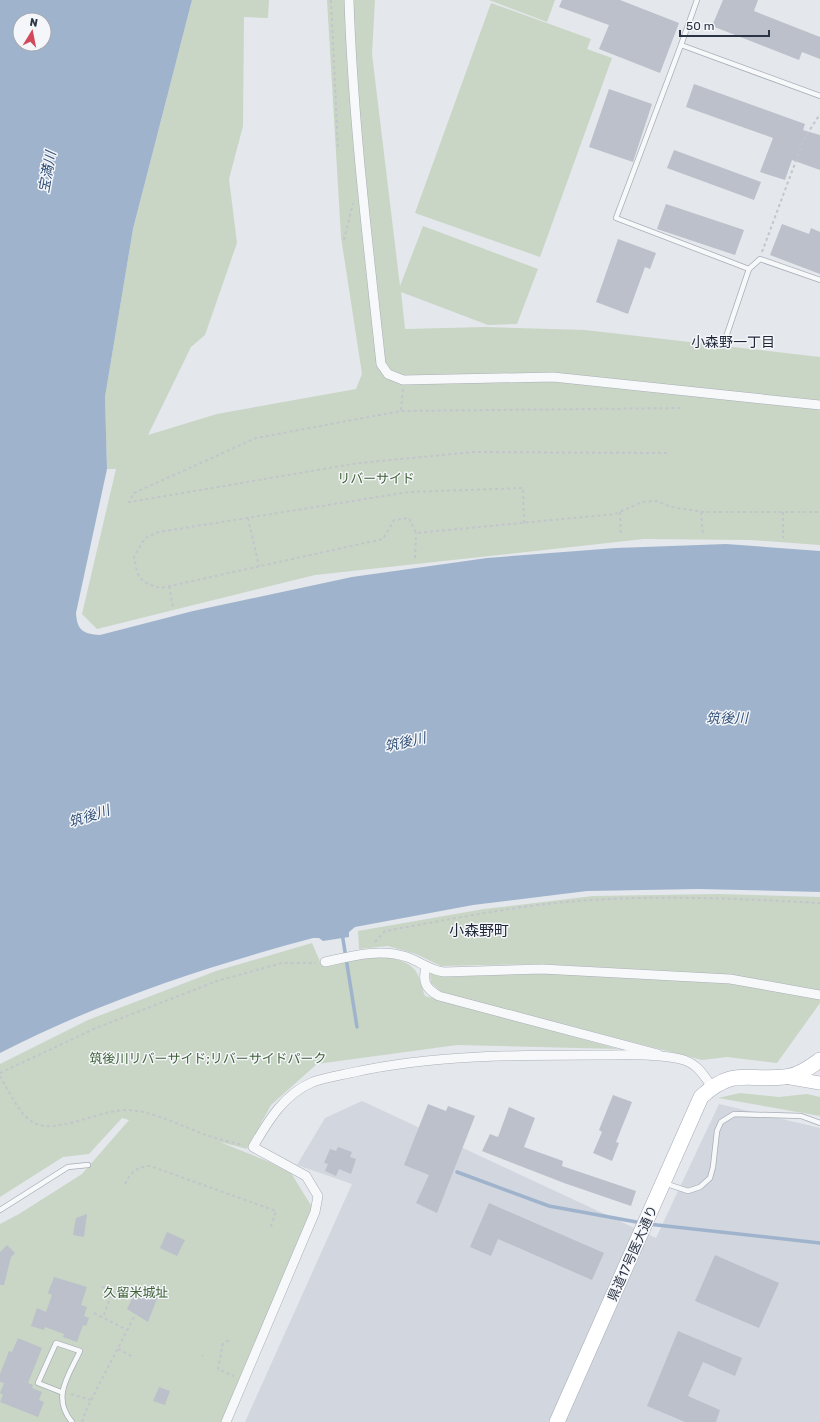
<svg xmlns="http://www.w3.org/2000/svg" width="820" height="1422" font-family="Rubik,'Noto Sans JP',sans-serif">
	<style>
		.built { fill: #d2d6de }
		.green { fill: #c9d6c5 }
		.water { fill: #9fb4cc; fill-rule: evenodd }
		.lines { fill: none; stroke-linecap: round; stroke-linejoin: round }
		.stream { stroke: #9fb4cc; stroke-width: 3.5 }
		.building { fill: #bbc0ca }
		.lane-casing { stroke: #a9aeb7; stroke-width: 6 }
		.street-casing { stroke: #a9aeb7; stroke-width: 10 }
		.secondary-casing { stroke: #a9aeb7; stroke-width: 14 }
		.primary-casing { stroke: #a3abb8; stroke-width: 16 }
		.path { stroke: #c2c5cb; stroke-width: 2; stroke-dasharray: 3 3; stroke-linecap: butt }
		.lane { stroke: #f7f8fa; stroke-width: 4.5 }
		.street { stroke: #f7f8fa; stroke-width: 9 }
		.secondary { stroke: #fff; stroke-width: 13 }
		.primary { stroke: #fff; stroke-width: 15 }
		.labels { text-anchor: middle; stroke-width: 3; stroke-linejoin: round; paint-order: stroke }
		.park-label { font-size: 13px; fill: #3f6138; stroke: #f4f6f9 }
		.street-label { font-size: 13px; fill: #2b3445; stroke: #f4f6f9 }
		.water-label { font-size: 14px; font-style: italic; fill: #34527a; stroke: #f4f6f9 }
		.neighbourhood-label { font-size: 14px; fill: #1d2536; stroke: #f4f6f9 }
		.quarter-label { font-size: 15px; fill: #1d2536; stroke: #f4f6f9 }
	</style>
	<rect width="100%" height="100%" fill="#e4e7ec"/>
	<path class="built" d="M362 1101 656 1238 719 1104 820 1128V1422H245L352 1184 297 1165 325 1118Z"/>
	<g class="green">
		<path d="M192 0H269L268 18 244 17 243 126 229 179 237 243 205 335 191 347 148 435 217 414 356 389 362 374 341 237 327 0H375L372 54 400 286 423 226 538 269 517 324 488 325 401 292 405 329 485 327 585 330 820 357V545L751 540 644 539 315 575 97 629 82 614 116 469H107L105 397 133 229Z"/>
		<path d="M489 0H555L547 22Z"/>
		<path d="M491 3 591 39 587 49 612 58 540 257 415 213Z"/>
		<path d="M718 894 820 897V991L647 970 540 964 441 966 416 954 388 946 359 949 358 931 484 909 593 896Z"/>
		<path d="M312 943 322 966C348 962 395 947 415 970 420 977 422 989 425 996L618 1049 457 1045 317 1064 271 1105 247 1149 220 1142 267 1161 291 1173 312 1207 221 1422H0V1224L19 1214 82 1174 129 1120 122 1118 89 1154 63 1157 0 1197V1064L88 1020 216 971Z"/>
		<path d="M430 972 446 977 544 973 732 983 820 999V1003L777 1063 727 1057 702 1060 443 993 431 983Z"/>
		<path d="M740 1093 779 1097 807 1094 820 1097V1116L718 1098Z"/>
	</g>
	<path class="water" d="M0 0H192L133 229 105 397 107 469 76 613C77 630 83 634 100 635L193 611 352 577 487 558 616 548 726 544 820 551V892L699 889 587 891 473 905 355 927 349 932V937L323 941 319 938H313C205 967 99 1002 0 1053ZM20 20H44V44H20Z"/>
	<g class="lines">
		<g class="stream">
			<path d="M342 933 357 1027"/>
			<path d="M457 1172 549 1206 642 1223"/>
			<path d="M648 1224 820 1243"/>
		</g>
	</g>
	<g class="building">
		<path d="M562 0H620L679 23 660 73 599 49 609 25 559 7Z"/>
		<path d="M723 0H758L754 11 820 37V59L802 52 799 60 712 26Z"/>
		<path d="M694 84 805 124 803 130 820 135V170L792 160 785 180 760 172 773 138 686 107Z"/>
		<path d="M609 89 652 104 633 162 589 147Z"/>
		<path d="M674 150 761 182 754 200 667 168Z"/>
		<path d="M666 204 744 230 735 255 657 229Z"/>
		<path d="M782 224 809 234 811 228 820 232V274L770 255Z"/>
		<path d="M618 239 656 253 650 269 645 267 628 314 596 302Z"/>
		<path d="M613 1095 632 1102 616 1142 619 1143 612 1161 593 1153 602 1132 599 1130Z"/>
		<path d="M428 1104 446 1111 448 1106 475 1116 437 1213 416 1203 429 1175 404 1165Z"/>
		<path d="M509 1107 535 1118 524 1147 563 1161 562 1166 636 1191 631 1206 564 1183 482 1151 490 1134 498 1137Z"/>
		<path d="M338 1147 352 1152 350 1157 356 1159 351 1174 339 1169 336 1176 325 1171 328 1164 324 1163 330 1149 336 1151Z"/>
		<path d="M489 1203 604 1253 592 1280 498 1239 491 1256 470 1247Z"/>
		<path d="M87 1214 84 1237 73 1235 76 1218Z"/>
		<path d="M167 1232 185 1240 177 1256 160 1248Z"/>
		<path d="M7 1245 15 1253 11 1257 4 1285H0V1252Z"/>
		<path d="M715 1255 779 1283 759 1328 695 1301Z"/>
		<path d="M54 1277 87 1287 81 1305 87 1307 84 1316 89 1318 86 1326 83 1325 77 1342 63 1337 64 1334 45 1327 44 1330 31 1326 37 1308 46 1312 52 1295 48 1293Z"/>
		<path d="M137 1289 158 1296 148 1322 127 1309Z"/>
		<path d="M678 1331 742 1358 735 1376 703 1362 688 1396 720 1410 716 1422H685L647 1406Z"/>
		<path d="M18 1338 42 1348 28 1383 33 1385 32 1388 42 1392 39 1400 44 1402 38 1417 0 1402 3 1395 0 1393 4 1383 0 1382V1374L9 1351 12 1352Z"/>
		<path d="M159 1387 170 1391 165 1405 153 1401Z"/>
	</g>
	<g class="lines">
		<g class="lane-casing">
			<g id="lane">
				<path d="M681 45 697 0"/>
				<path d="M820 96 681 45 616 218 749 269 760 259 820 280"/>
				<path d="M726 337 749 269"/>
				<path d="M664 1183 688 1191 700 1187 710 1178 713 1167 717 1131 721 1122 734 1114 801 1116 820 1123"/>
				<path d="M0 1210 68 1167 88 1165"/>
				<path d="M61 1392 38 1383 56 1343 80 1351C69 1375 51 1397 72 1422"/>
			</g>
		</g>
		<g class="street-casing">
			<g id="street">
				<path d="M349 0C353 122 368 243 381 364L388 374 403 380 553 377 820 405"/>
				<path d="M325 962C352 956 380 948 407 957 421 962 429 970 444 972L542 969 730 979 820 995"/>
				<path d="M426 967C422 982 426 989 439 996L658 1054"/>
				<path d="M226 1422 315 1212 318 1196 306 1176 253 1147C268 1121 284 1094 313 1082 326 1077 342 1075 355 1072 433 1055 516 1055 596 1055 620 1055 663 1053 684 1060 698 1065 703 1074 712 1087"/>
			</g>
		</g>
		<g class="secondary-casing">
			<path id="secondary" d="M785 1077 820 1083"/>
		</g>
		<g class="primary-casing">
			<path id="primary" d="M557 1422 701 1097C733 1067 747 1081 784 1077 798 1076 810 1067 820 1060"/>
		</g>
		<g class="path">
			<path d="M331 0 338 150"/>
			<path d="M344 240 353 203"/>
			<path d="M762 252 804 139 820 114"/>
			<path d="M401 410 403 389"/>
			<path d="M667 453 473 452 359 463 129 502 134 493 256 438 401 411 681 408"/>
			<path d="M620 512 621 536"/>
			<path d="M701 512 703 535"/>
			<path d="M783 512V538"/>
			<path d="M248 518 259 566"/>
			<path d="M524 523 523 488 409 492 159 532 145 538 134 557C138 579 139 582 161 588L383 539 394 520 409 518 416 533 615 514 642 502 657 501 671 507 704 512H820"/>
			<path d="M415 558 416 533"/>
			<path d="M169 586 173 607"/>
			<path d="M375 942 385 931C453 919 522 904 592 900 668 895 744 899 820 903"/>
			<path d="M0 1073 96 1028 217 981 282 963H316"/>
			<path d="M0 1076C29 1129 32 1135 92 1117 102 1114 116 1110 127 1110 155 1111 180 1126 206 1135 218 1139 231 1142 244 1145"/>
			<path d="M125 1184C131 1172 136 1167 150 1166L276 1211 270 1229"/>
			<path d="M102 1287 106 1288 110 1297 103 1318"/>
			<path d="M94 1313 127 1330"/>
			<path d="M226 1341 231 1342"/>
			<path d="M223 1343 218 1369 234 1376"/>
			<path d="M118 1349 133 1357"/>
			<path d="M202 1355 203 1356"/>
			<path d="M71 1394 91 1400"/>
			<path d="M82 1422 87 1408 135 1315"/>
		</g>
		<use href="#lane" class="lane"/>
		<use href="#street" class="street"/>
		<use href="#secondary" class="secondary"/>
		<use href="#primary" class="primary"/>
	</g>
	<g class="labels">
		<g class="park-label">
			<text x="376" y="483">リバーサイド</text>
			<text x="208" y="1063">筑後川リバーサイド;リバーサイドパーク</text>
			<text x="136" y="1297">久留米城址</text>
		</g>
		<g class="street-label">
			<text transform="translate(632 1253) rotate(-66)" y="5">県道17号医大通り</text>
		</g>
		<g class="water-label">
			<text transform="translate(47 172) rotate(-80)" y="5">宝満川</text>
			<text transform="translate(727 718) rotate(-1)" y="5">筑後川</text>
			<text transform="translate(405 742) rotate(-13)" y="5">筑後川</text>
			<text transform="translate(89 816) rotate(-18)" y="5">筑後川</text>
		</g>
		<g class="neighbourhood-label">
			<text x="733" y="347">小森野一丁目</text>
		</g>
		<g class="quarter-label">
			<text x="479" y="936">小森野町</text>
		</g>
	</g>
	<g transform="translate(32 32) rotate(10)"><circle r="19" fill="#f4f6f9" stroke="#a4a8b1"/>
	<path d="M0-3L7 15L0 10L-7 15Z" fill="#d1495b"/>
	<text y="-6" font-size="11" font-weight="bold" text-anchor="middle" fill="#2b3445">N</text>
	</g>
	<path d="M680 30v6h89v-6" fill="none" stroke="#2b3445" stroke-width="2"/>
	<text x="686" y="30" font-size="12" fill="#2b3445" stroke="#f4f6f9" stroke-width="3" paint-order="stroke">50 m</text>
</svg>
